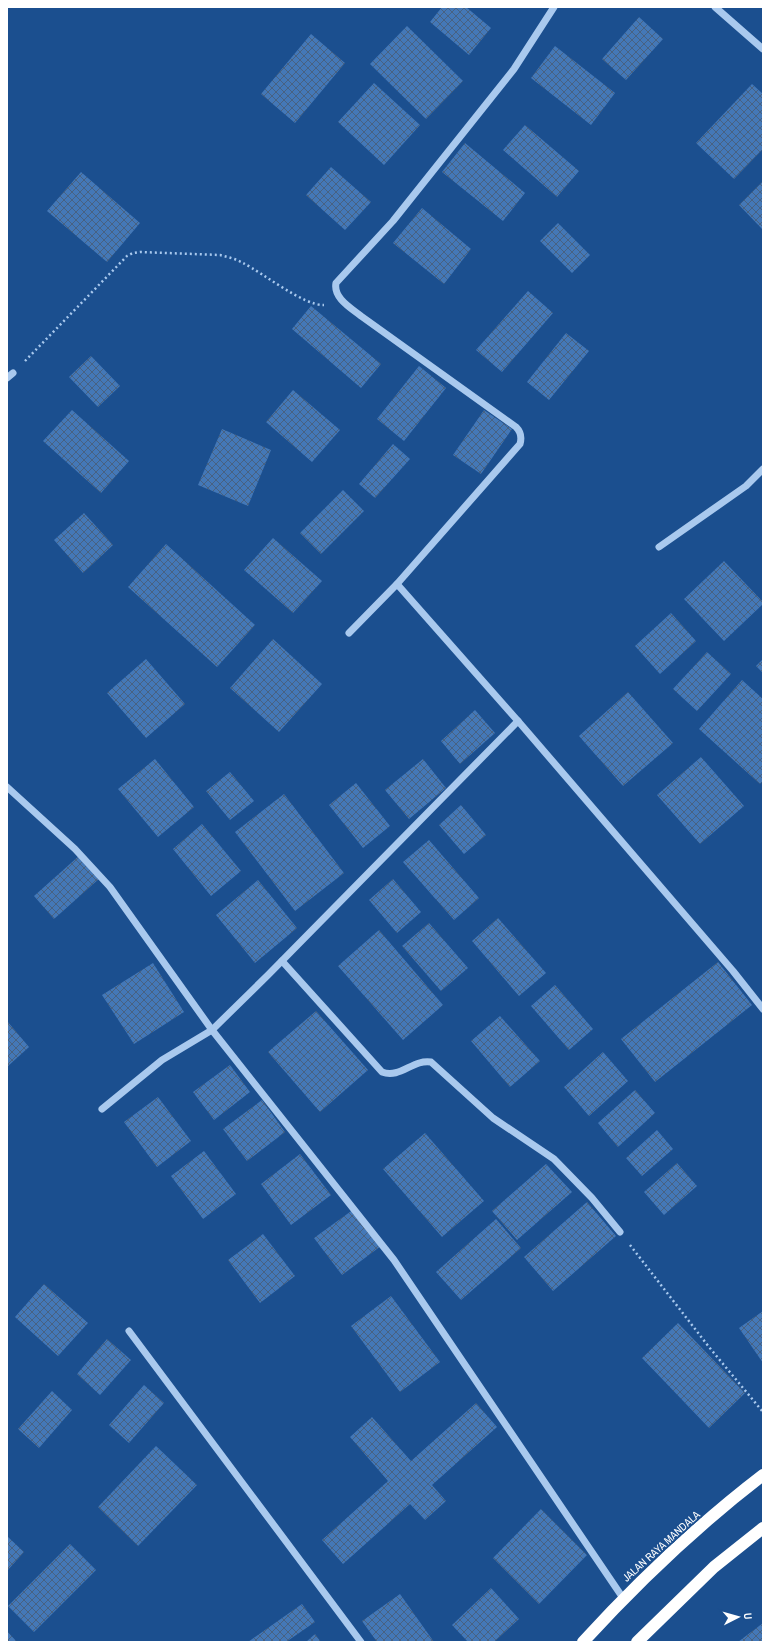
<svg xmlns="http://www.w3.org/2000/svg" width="770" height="1649" font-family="'Archivo Narrow',sans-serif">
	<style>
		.building { fill: url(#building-cross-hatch) }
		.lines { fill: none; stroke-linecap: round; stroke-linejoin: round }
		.path { stroke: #a9c9ee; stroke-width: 2.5; stroke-dasharray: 2 3; stroke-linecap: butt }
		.minor { stroke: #a9c9ee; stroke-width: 7 }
		.highway { stroke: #fff; stroke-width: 12 }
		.labels { text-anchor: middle; stroke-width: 3.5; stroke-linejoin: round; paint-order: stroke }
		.street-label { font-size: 11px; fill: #fff; stroke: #1b4f8f }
	</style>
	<defs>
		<pattern id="building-cross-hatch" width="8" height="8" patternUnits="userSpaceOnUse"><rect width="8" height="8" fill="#4478b7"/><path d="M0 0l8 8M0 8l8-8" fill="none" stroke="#486282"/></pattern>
	</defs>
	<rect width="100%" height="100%" fill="#1b4f8f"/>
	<g class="building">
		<path d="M442 7H466L491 28 469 55 430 22Z"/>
		<path d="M639 17 663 39 626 80 602 59Z"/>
		<path d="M407 26 463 81 426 119 370 64Z"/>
		<path d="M311 34 345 63 295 123 261 94Z"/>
		<path d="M555 46 615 93 591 125 531 78Z"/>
		<path d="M374 83 420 125 384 165 338 122Z"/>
		<path d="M752 84 763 94V149L734 179 696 143Z"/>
		<path d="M525 125 579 171 557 197 503 150Z"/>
		<path d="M465 143 525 193 503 221 442 172Z"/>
		<path d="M331 167 371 202 345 230 306 195Z"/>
		<path d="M81 172 140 223 107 262 47 211Z"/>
		<path d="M763 181V230L739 205Z"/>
		<path d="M422 208 471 249 444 284 393 243Z"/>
		<path d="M558 223 590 255 572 273 540 241Z"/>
		<path d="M528 291 553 313 502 372 476 350Z"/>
		<path d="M311 306 381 364 361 388 292 329Z"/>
		<path d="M566 333 589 351 549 400 527 382Z"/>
		<path d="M91 356 120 386 98 407 69 377Z"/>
		<path d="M419 366 446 388 404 441 377 419Z"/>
		<path d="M293 390 340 430 312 462 266 422Z"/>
		<path d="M72 410 129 461 101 493 43 441Z"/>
		<path d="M484 410 512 429 481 474 453 455Z"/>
		<path d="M222 429 271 450 248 506 198 485Z"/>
		<path d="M393 444 410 459 375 498 359 484Z"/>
		<path d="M343 490 364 511 321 554 300 533Z"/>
		<path d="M84 513 113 545 83 573 54 540Z"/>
		<path d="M273 538 322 581 293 613 244 570Z"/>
		<path d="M166 544 255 625 217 667 128 587Z"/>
		<path d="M724 561 763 602V604L724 641 684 599Z"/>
		<path d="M671 613 696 641 660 674 635 646Z"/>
		<path d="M273 639 322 684 279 732 230 688Z"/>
		<path d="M707 652 731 674 697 711 673 689Z"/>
		<path d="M146 659 185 704 146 738 107 693Z"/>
		<path d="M763 659V673L756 666Z"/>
		<path d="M742 680 763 699V781L760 784 699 729Z"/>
		<path d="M628 692 673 743 623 786 579 736Z"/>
		<path d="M475 710 495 733 460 764 441 741Z"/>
		<path d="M701 757 744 806 700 844 657 795Z"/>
		<path d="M155 759 194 807 158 837 118 789Z"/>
		<path d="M423 759 446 788 409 819 385 790Z"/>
		<path d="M230 772 254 801 230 820 206 791Z"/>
		<path d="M356 783 390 826 363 848 329 805Z"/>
		<path d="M284 794 344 873 295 911 235 832Z"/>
		<path d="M461 805 486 835 464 854 439 825Z"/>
		<path d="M202 824 241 871 211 896 173 849Z"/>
		<path d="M429 840 479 898 454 920 403 862Z"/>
		<path d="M80 855 100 878 54 919 34 896Z"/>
		<path d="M393 879 421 912 397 933 369 900Z"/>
		<path d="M258 880 297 928 255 963 216 915Z"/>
		<path d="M498 918 546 973 519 996 472 941Z"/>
		<path d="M429 923 468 968 441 991 402 946Z"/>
		<path d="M379 930 443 1005 403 1040 338 966Z"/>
		<path d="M718 962 752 1005 655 1082 621 1039Z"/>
		<path d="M153 963 184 1012 134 1044 102 995Z"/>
		<path d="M555 985 593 1029 569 1050 531 1006Z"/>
		<path d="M316 1011 368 1070 320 1112 268 1052Z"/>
		<path d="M500 1016 540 1061 510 1087 471 1041Z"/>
		<path d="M7 1021 29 1047 7 1067Z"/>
		<path d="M603 1052 628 1081 589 1116 564 1087Z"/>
		<path d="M230 1065 250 1092 214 1120 193 1092Z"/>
		<path d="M635 1090 655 1113 618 1147 598 1123Z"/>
		<path d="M158 1097 191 1141 157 1167 124 1122Z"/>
		<path d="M262 1100 285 1132 247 1161 223 1129Z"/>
		<path d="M657 1130 673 1149 642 1176 626 1158Z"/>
		<path d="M425 1133 484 1201 442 1237 383 1169Z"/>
		<path d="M204 1151 236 1194 203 1219 171 1176Z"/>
		<path d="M300 1154 331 1195 291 1225 261 1184Z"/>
		<path d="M677 1163 697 1186 664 1215 644 1192Z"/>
		<path d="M546 1164 572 1192 517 1240 492 1211Z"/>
		<path d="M587 1202 616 1236 553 1291 524 1257Z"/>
		<path d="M354 1209 381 1246 342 1275 314 1238Z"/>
		<path d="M496 1219 521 1248 461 1300 436 1272Z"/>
		<path d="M263 1234 295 1276 260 1303 228 1260Z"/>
		<path d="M44 1284 88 1323 58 1356 15 1317Z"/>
		<path d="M391 1296 440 1362 400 1392 351 1326Z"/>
		<path d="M763 1311V1363L739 1328Z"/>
		<path d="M678 1323 745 1393 709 1428 642 1358Z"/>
		<path d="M107 1339 131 1360 100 1395 77 1374Z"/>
		<path d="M144 1385 164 1403 129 1443 109 1425Z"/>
		<path d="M52 1391 72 1410 39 1448 18 1429Z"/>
		<path d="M476 1403 497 1427 432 1485 446 1501 425 1520 410 1504 343 1564 322 1540 388 1481 350 1437 372 1417 411 1461Z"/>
		<path d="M156 1446 197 1485 138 1546 98 1507Z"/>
		<path d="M541 1509 587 1555 539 1604 493 1558Z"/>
		<path d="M7 1536 24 1552 7 1571Z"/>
		<path d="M70 1544 96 1570 34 1632 8 1606Z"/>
		<path d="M491 1588 519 1619 494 1642H468L452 1625Z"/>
		<path d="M400 1594 434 1642H377L362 1621Z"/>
		<path d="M302 1604 315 1622 286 1642H248Z"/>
		<path d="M763 1623V1642H738Z"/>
		<path d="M7 1631 17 1642H7Z"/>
		<path d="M315 1634 321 1642H306Z"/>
	</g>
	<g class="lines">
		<g class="path">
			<path d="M25 361 127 256 133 253 140 252 220 255C228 257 236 259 243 263 263 273 304 306 324 305"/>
			<path d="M630 1245 709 1347 763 1412"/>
		</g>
		<g class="minor">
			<path d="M715 7 763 49"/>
			<path d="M7 378 13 373"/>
			<path d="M659 547 746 486 763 469"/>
			<path d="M397 584 518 721 733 971 763 1009"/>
			<path d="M349 633 397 584 520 444C522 437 521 432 516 427L361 316C351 308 333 298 336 283L393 221 514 69 554 7"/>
			<path d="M7 787 75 849 110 887 212 1030 394 1260 623 1598"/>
			<path d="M282 961 382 1072C400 1079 413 1059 431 1062L493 1118 554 1159 592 1198 620 1232"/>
			<path d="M102 1109 162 1060 212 1030 268 975 518 721"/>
			<path d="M129 1331 361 1642"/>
		</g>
		<g class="highway">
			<path d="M583 1642C637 1583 699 1524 763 1475"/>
			<path d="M637 1642 714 1567 763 1528"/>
		</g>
	</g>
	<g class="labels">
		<g class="street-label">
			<text transform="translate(661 1546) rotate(-42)" y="4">JALAN RAYA MANDALA</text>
		</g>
	</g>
	<rect width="770" height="1649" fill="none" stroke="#ffffff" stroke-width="16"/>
	<g transform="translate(738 1617) rotate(84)" stroke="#1b4f8f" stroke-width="3" paint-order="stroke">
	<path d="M0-3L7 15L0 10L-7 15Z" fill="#ffffff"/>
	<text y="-6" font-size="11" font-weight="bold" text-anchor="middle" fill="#ffffff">U</text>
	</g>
</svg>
